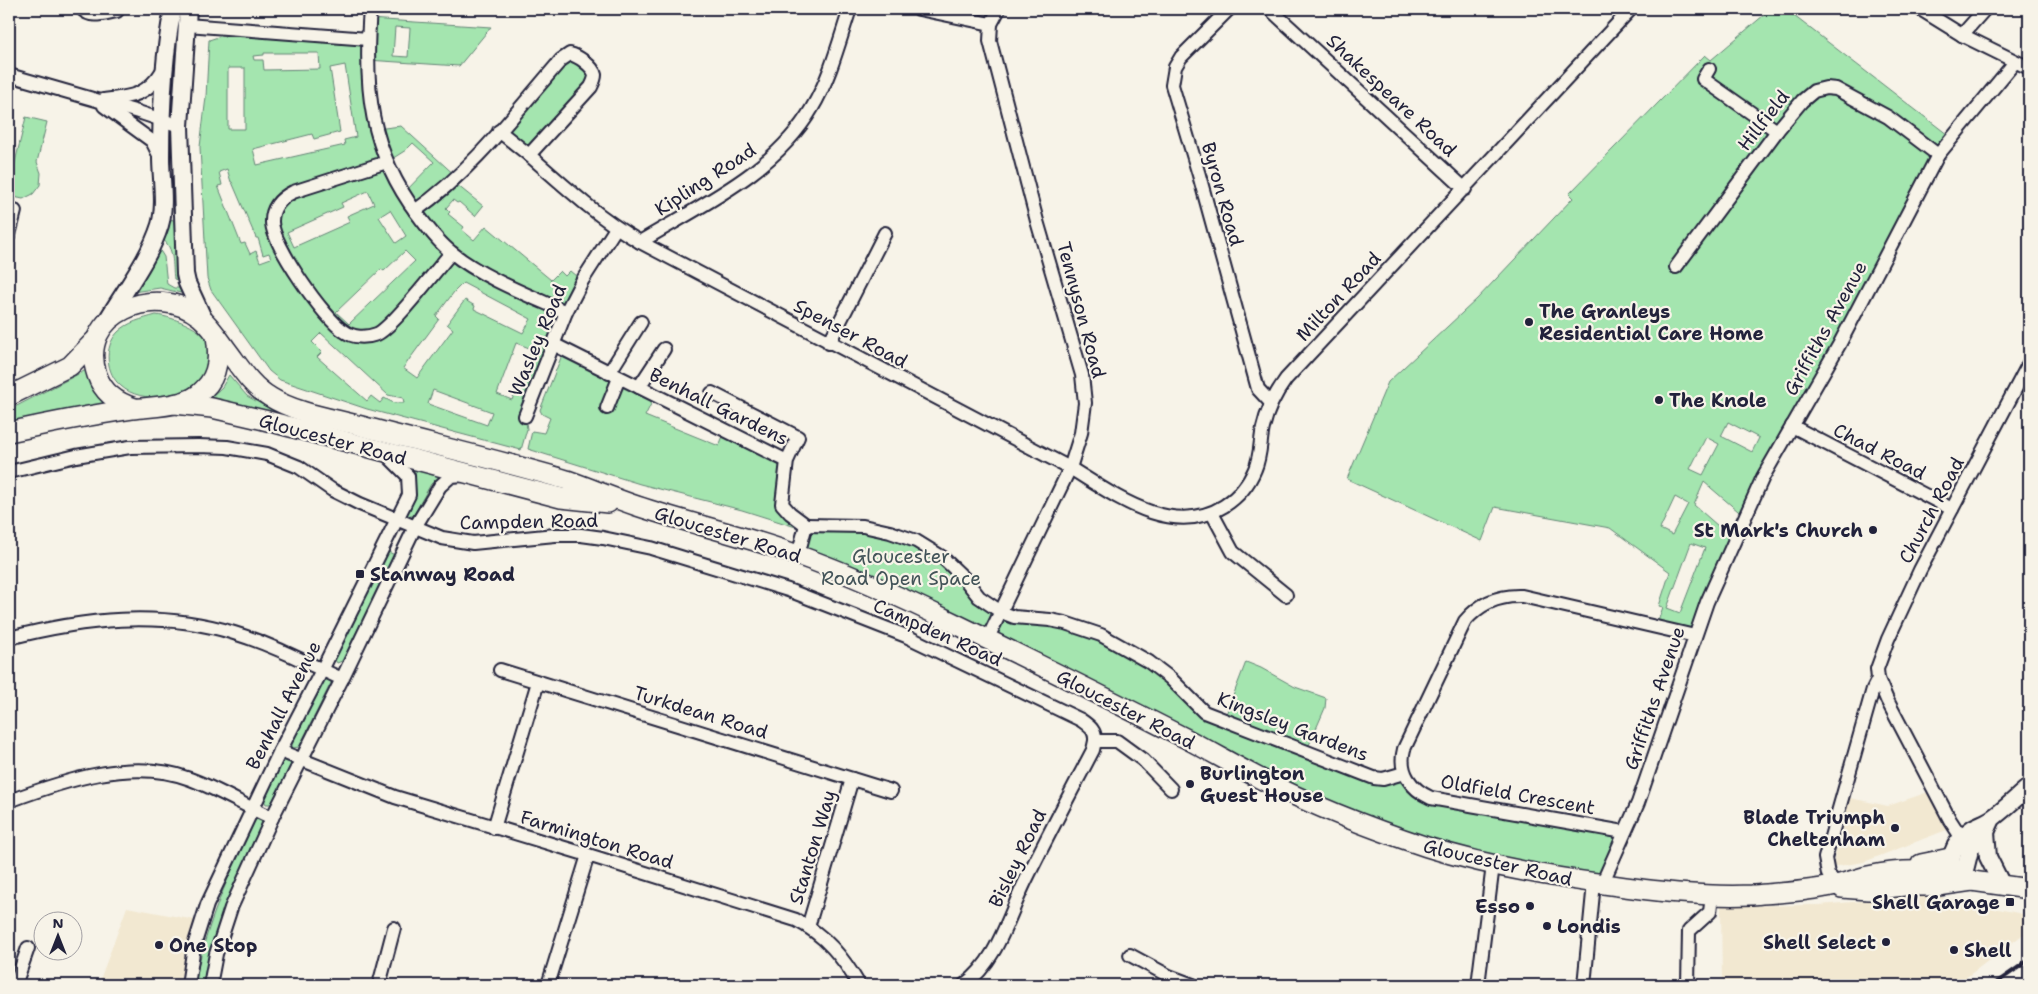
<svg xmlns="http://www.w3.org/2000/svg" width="2038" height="994" font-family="'Shantell Sans',sans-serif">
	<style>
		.built { fill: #f2e8d1 }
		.green { fill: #a4e5af; stroke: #638475; fill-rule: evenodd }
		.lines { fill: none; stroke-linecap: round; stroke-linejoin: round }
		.minor-casing { stroke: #22223b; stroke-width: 16 }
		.major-casing { stroke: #22223b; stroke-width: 20 }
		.highway-casing { stroke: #22223b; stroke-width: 22 }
		.minor { stroke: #f7f3e8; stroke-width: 12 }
		.major { stroke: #f7f3e8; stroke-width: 16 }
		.highway { stroke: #f7f3e8; stroke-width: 19 }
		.rail { stroke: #22223b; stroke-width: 4 }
		.poi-dot { fill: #22223b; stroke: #f7f3e8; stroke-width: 2 }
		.labels { text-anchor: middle; stroke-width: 4.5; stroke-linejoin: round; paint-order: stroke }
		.street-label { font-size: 19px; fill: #22223b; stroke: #f7f3e8 }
		.poi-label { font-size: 19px; font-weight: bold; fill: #22223b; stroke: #f7f3e8; text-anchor: start }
		.park-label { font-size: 19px; fill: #425358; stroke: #f7f3e8 }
	</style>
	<rect width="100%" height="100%" fill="#f7f3e8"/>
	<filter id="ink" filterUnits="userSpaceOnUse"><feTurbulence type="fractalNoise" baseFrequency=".02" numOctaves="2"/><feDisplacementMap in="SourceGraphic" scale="10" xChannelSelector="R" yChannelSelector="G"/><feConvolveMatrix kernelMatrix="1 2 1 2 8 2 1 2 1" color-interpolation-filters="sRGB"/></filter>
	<g filter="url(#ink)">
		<g class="built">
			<path d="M1931 791 1949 829 1864 862 1832 867 1850 798 1888 806Z"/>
			<path d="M1929 895 2023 914 2029 924V930L1956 985H1722L1721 906 1820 905Z"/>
			<path d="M127 907 195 920 182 985H98Z"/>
		</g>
		<g class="green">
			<path d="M1771 9H1785L1952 138 1745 517 1704 482 1694 505 1734 540 1695 636 1656 627 1663 607 1659 606 1670 572 1610 528 1495 507 1482 541 1347 479 1388 382 1477 299 1573 198 1569 194 1705 55 1711 60ZM1728 422 1759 438 1752 452 1721 436ZM1706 437 1719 444 1703 475 1690 469ZM1675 497 1688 504 1672 535 1660 529ZM1691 543 1705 548 1680 613 1667 608Z"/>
			<path d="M369 19 491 27 459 66 367 60 376 129 401 126 457 177 452 181 483 206 475 216 459 202 457 203 453 200 446 208 450 212 448 214 464 227 462 230 474 240 486 226 551 280 560 271 565 276 570 271 582 281 525 416 527 429 521 450 367 409 280 380 269 371 211 290 207 278 200 147 206 97 209 40 221 36 367 39ZM395 27 410 28 408 57 393 56ZM264 53H319L320 69 264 70 263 60H254L253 56 264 55ZM345 65 356 137 344 140 345 145 257 165 253 149 312 134 314 139 340 132 330 68ZM228 68H245V129H228ZM413 143 434 162 403 194 387 162 406 150ZM227 169 231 182H232L256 238H258L263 255 269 253 271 258 260 262 256 251 250 254 245 243 241 244 218 186 222 185 219 172ZM368 191 374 204 347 216 350 222 294 247 287 232 343 207 341 203ZM390 210 406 236 396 243 379 217ZM405 251 415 261 349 324 336 312 381 269 384 271ZM463 283 531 319 523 333 474 309 475 306 465 300 447 324 453 329 417 378 403 368 439 319 436 316 454 292ZM321 333 388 395 403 398 404 403H394L384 398 380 403 371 396 367 401 317 357 322 352 312 342ZM516 343 532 349 512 400 497 394ZM433 390 492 412 487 425 428 404Z"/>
			<path d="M565 56 595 74 529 155 499 131Z"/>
			<path d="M26 117 47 122 37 162 41 173 40 185 33 194 23 199 9 196V187Z"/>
			<path d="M168 219 174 220 177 280 174 279C172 265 175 248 162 239Z"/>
			<path d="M159 249 164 257 167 284 174 288H180L181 293 160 288 133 292Z"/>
			<path d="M156 315C173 317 212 330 212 353 212 356 210 361 209 364 208 368 207 375 204 378 188 400 140 404 121 386 106 374 103 347 118 332 128 322 142 319 156 315Z"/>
			<path d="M562 355 647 394 652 402 645 416 719 446 723 436 784 466 775 505 780 512 798 523 799 528 742 510 640 484 528 449 532 431 544 433 550 418 542 414 540 410Z"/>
			<path d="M88 369 113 405 9 425V410Z"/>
			<path d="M229 375 247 396 270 409 569 488 568 490 211 397 222 387Z"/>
			<path d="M408 465 443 474 431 484 413 516H408L406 512 413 477Z"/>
			<path d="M806 525 863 526 916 541 989 605 1050 620 1120 645 1204 712 1225 717 1246 662 1261 668 1295 687 1326 698 1325 708 1306 752 1374 778 1404 773 1417 789 1624 832 1602 884 1394 836 798 555Z"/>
			<path d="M386 551 395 555 342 661 337 663 334 658Z"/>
			<path d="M329 678 331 683 299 747 293 748 291 743 323 679Z"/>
			<path d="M288 758 292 763 271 804H266L264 800 282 760Z"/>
			<path d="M255 818H261L264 822C239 875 211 927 203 985H195C204 926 231 872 255 818Z"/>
		</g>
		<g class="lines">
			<g class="minor-casing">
				<g id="minor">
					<path d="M82 9C92 19 104 13 117 11"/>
					<path d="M370 9C364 87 369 150 418 215 428 228 438 242 451 252 481 277 530 296 566 312"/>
					<path d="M919 9 991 24"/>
					<path d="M1229 9 1181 57 1175 67 1172 85 1199 175 1258 389 1271 403"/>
					<path d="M1270 9 1465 189"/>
					<path d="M1920 9 1962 35 2029 68"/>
					<path d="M187 25 368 39"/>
					<path d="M1962 35 1985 9"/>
					<path d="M1709 69 1703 79 1777 131"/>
					<path d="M9 75 138 112 180 126"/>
					<path d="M103 100C131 97 147 96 163 70"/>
					<path d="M104 106 152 141 160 157"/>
					<path d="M499 131 529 155"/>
					<path d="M387 162 293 192C281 198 272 207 272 221 271 243 325 320 344 331 353 338 366 338 377 334 394 326 436 270 451 253"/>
					<path d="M415 211C472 171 515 113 561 60L570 54C578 56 593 66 595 75 595 79 593 83 591 87L529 155C565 187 599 218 640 242L1070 468C1114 495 1172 539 1224 506 1238 497 1249 484 1255 469 1261 455 1260 441 1263 428 1267 410 1275 394 1286 379L1631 9"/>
					<path d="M9 235 15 211"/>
					<path d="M640 242C701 205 775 172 812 108 830 78 839 42 850 9"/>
					<path d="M1676 267 1777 131 1802 101 1814 91 1826 88 1836 89 1888 117 1938 155"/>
					<path d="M829 343 885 233"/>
					<path d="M553 344 787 461 782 504 790 513 806 525"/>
					<path d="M609 373 641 322"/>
					<path d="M639 387 664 349"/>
					<path d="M712 393 798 437 787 461"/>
					<path d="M607 408 619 378"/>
					<path d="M525 416 566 312 582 281 616 228"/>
					<path d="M1792 426 1952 509"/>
					<path d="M9 472 76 456 130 447 198 446 227 447 267 454 299 467 332 490 360 504 442 538 473 543 555 535H581L603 538 651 548 788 590 906 636 1081 720C1089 726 1096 730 1095 741H1117L1143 760 1171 789"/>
					<path d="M1212 513 1233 552 1286 595"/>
					<path d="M806 525 863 526 890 532 916 541 942 557 964 578 979 597 1001 612 1014 617 1050 620 1065 623 1101 635 1149 662 1170 678 1204 712 1374 778 1383 779 1404 773"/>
					<path d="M798 555 806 525"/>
					<path d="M9 638C83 619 159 610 234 633 271 644 307 663 342 679"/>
					<path d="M987 640 1070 468 1081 433 1085 403 1082 375 1037 221 990 41 991 24 999 9"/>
					<path d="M500 670 891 791"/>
					<path d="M280 751 395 797 588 855 796 920C825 935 843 957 859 985"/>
					<path d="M9 801C63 781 132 757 190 779 218 789 245 806 272 818"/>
					<path d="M494 828 538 682"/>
					<path d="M1624 832 1431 798C1411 789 1398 772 1404 749L1465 621C1480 603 1498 595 1522 596L1695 636"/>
					<path d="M1961 837 1950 820 1887 700 1878 679 1877 669 1888 639 1920 570 2029 363"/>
					<path d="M1602 884 1638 803 1707 602 1763 477 1839 345 1938 155 2015 62"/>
					<path d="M1837 885 1828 874 1825 858 1873 689 1878 679"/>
					<path d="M808 927 852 779"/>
					<path d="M1130 955 1169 976 1193 985"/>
					<path d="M15 985 28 948"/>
					<path d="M188 985 194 946 207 905 280 751 322 670 409 495 408 476 386 454"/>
					<path d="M210 985 216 954 231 908 272 818 342 679 415 527 440 486 451 476 464 475"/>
					<path d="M379 985 394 928"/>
					<path d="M548 985 588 855"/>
					<path d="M964 985C997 962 1008 917 1025 882 1047 837 1070 794 1093 750L1095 741"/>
					<path d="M1478 985 1493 865"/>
					<path d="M1584 985 1594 883"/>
					<path d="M1688 985 1689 931 1710 912 1712 895"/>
				</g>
			</g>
			<g class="major-casing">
				<g id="major">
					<path d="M188 9 180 126 185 274 187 283 204 320"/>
					<path d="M106 322C124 291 149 260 160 225 166 204 161 179 161 157 161 107 163 58 173 9"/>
					<path d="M1992 819 1986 832 1974 844 1970 850 1963 878 1955 884C1945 862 1953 841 1973 828 1980 824 1988 822 1994 817 2006 808 2017 797 2029 787"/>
					<path d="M1986 832 1988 857 2002 885"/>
				</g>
			</g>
			<g class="highway-casing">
				<g id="highway">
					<path d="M9 396 70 366 94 341"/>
					<path d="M175 404 212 408 264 420 561 498 608 503"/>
					<path d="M135 408C118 403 103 393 97 375 76 313 157 282 200 317 211 326 219 339 227 350 240 367 251 386 270 397 296 413 331 418 361 426 429 444 499 460 567 480 590 488 613 498 637 506 691 524 747 536 800 556 853 575 905 599 956 624 1032 661 1109 699 1185 738 1210 751 1234 765 1259 778 1313 806 1370 828 1427 847 1484 865 1544 876 1604 884 1653 891 1702 897 1752 895 1777 893 1802 892 1826 887 1840 885 1854 879 1868 876 1902 869 1939 868 1972 881"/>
					<path d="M9 432C50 423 91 415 132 409 147 407 163 407 178 403 188 401 197 397 204 389 219 375 219 355 216 336"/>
					<path d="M1921 864 1950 858"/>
					<path d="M1842 888 1868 890 1904 886H1938L1972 881 2029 889"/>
				</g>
			</g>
			<use href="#minor" class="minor"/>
			<use href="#major" class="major"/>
			<use href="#highway" class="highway"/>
			<path class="rail" d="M1993 985 2029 960"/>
		</g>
	</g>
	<g class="poi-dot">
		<circle cx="1529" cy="322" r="5"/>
		<circle cx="1659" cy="400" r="5"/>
		<circle cx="1873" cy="530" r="5"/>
		<rect x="355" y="569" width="10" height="10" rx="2.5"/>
		<circle cx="1190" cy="784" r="5"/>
		<circle cx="1895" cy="828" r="5"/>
		<rect x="2005" y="897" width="10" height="10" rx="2.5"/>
		<circle cx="1530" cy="906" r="5"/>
		<circle cx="1547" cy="926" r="5"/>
		<circle cx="1886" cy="942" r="5"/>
		<circle cx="159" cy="945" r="5"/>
		<circle cx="1954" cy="950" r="5"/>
	</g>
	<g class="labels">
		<g class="street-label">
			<text transform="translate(1392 95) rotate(43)" y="7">Shakespeare Road</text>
			<text transform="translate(1763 120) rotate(-52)" y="7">Hillfield</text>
			<text transform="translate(705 179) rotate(-33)" y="7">Kipling Road</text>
			<text transform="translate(1223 194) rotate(74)" y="7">Byron Road</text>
			<text transform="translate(1338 296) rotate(-47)" y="7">Milton Road</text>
			<text transform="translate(1082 310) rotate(75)" y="7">Tennyson Road</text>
			<text transform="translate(1825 328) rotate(-61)" y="7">Griffiths Avenue</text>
			<text transform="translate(851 333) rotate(28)" y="7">Spenser Road</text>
			<text transform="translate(537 340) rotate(-67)" y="7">Wasley Road</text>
			<text transform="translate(719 406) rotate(26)" y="7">Benhall Gardens</text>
			<text transform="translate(333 439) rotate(15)" y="7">Gloucester Road</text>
			<text transform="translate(1880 451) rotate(27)" y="7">Chad Road</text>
			<text transform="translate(1931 510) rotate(-62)" y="7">Church Road</text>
			<text transform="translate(529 521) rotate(-1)" y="7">Campden Road</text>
			<text transform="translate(728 534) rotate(17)" y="7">Gloucester Road</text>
			<text transform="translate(938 632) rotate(24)" y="7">Campden Road</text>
			<text transform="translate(1654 698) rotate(-71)" y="7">Griffiths Avenue</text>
			<text transform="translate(283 705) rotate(-63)" y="7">Benhall Avenue</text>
			<text transform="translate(1126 709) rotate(27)" y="7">Gloucester Road</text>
			<text transform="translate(701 712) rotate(17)" y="7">Turkdean Road</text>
			<text transform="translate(1293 726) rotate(21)" y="7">Kingsley Gardens</text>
			<text transform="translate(1518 794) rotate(10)" y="7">Oldfield Crescent</text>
			<text transform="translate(597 839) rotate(17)" y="7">Farmington Road</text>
			<text transform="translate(812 847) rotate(-73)" y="7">Stanton Way</text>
			<text transform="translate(1017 858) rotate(-64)" y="7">Bisley Road</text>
			<text transform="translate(1498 862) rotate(13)" y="7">Gloucester Road</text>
		</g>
		<g class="poi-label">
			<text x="1539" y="318">The Granleys<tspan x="1539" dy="22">Residential Care Home</tspan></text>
			<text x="1669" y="407">The Knole</text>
			<text x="1863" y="537" text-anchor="end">St Mark's Church</text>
			<text x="370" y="581">Stanway Road</text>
			<text x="1200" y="780">Burlington<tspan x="1200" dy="22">Guest House</tspan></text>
			<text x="1885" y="824" text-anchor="end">Blade Triumph<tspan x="1885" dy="22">Cheltenham</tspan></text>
			<text x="2000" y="909" text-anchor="end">Shell Garage</text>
			<text x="1520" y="913" text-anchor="end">Esso</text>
			<text x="1557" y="933">Londis</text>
			<text x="1876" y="949" text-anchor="end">Shell Select</text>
			<text x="169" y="952">One Stop</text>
			<text x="1964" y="957">Shell</text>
		</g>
		<g class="park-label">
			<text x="901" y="563">Gloucester<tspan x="901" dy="22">Road Open Space</tspan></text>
		</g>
	</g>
	<rect width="2038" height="994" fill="none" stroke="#f7f3e8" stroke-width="30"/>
	<rect x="15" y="15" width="2008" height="964" fill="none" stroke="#22223b" stroke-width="2" filter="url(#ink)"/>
	<g transform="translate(58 936)"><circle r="24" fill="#f7f3e8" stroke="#a29fa3"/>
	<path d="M0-4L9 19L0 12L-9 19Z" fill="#22223b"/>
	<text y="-8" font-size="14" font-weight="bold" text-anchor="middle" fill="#22223b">N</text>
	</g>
</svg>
